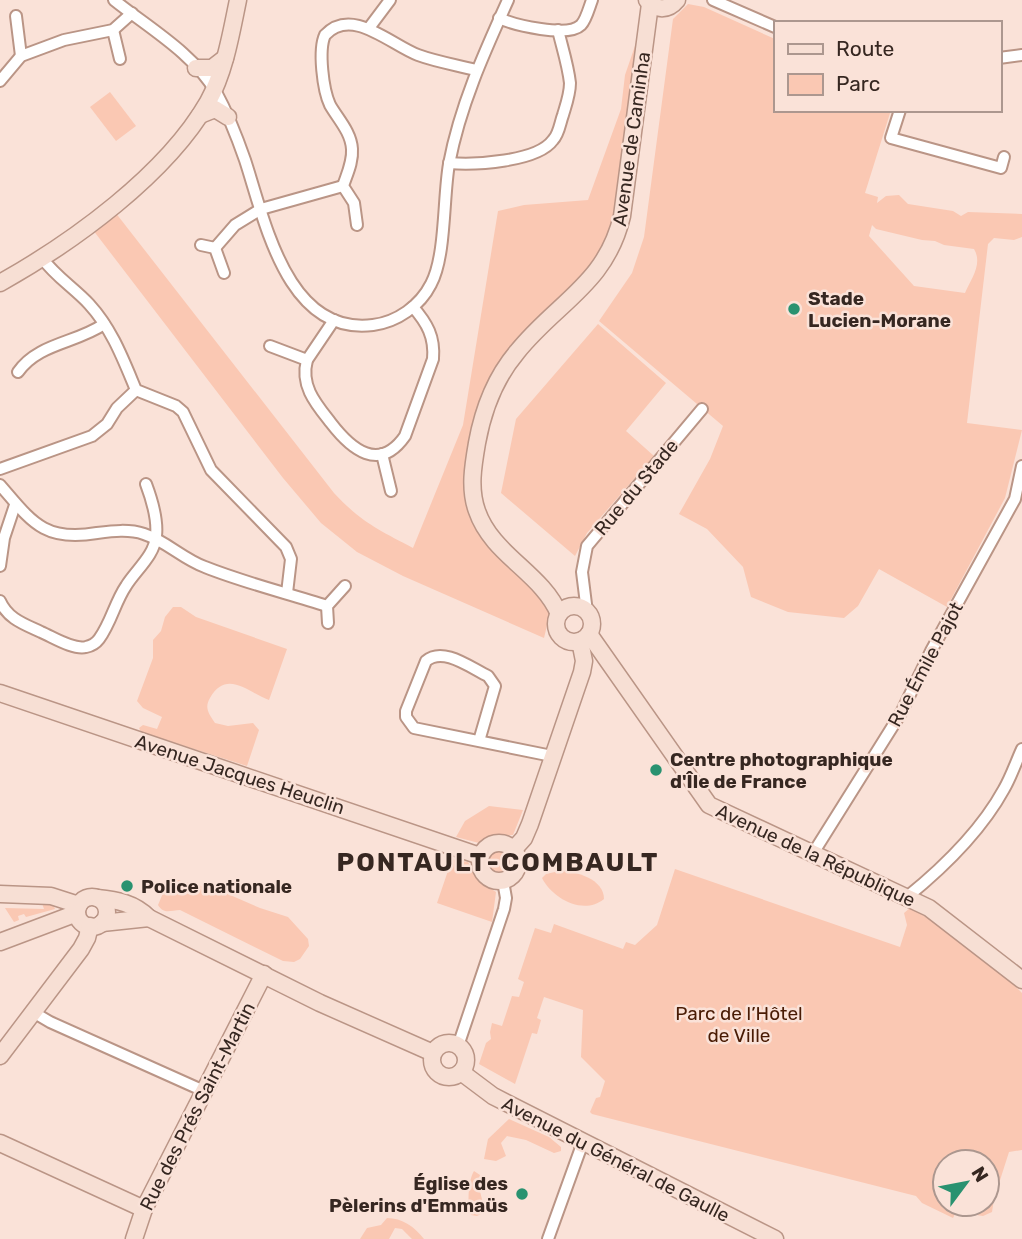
<svg xmlns="http://www.w3.org/2000/svg" width="1022" height="1239" font-family="Rubik,sans-serif">
	<style>
		.green { fill: #fac8b3; fill-rule: evenodd }
		.lines { fill: none; stroke-linecap: round; stroke-linejoin: round }
		.street-casing { stroke: #ba9586; stroke-width: 14 }
		.secondary-casing { stroke: #ba9586; stroke-width: 19 }
		.street { stroke: #fff; stroke-width: 10 }
		.secondary { stroke: #f7dfd4; stroke-width: 16 }
		.poi-dot { fill: #299270; stroke: #fae2d8; stroke-width: 2.5 }
		.labels { text-anchor: middle; stroke-width: 5; stroke-linejoin: round; paint-order: stroke }
		.street-label { font-size: 19px; fill: #362721; stroke: #fae2d8 }
		.poi-label { font-size: 19px; font-weight: bold; fill: #362721; stroke: #fae2d8; text-anchor: start }
		.park-label { font-size: 19px; fill: #491b04; stroke: #fae2d8 }
		.district-label { font-size: 26px; font-weight: bold; letter-spacing: 2px; fill: #362721; stroke: #fae2d8 }
	</style>
	<rect width="100%" height="100%" fill="#fae2d8"/>
	<g class="green">
		<path d="M688 4 704 7 775 39V110H891L865 193 878 197 877 203 886 196 899 195 908 204 953 211 961 216 968 212 1022 214V237L1014 240 994 238 988 244 967 423 1022 430 1005 498 947 607 879 569 858 606 844 618 788 612 751 597 743 567 707 529 679 514 710 459 723 426 599 321 632 273 644 237 673 19ZM872 225 876 229 922 240 935 241 944 245 974 249C983 264 971 279 965 293L914 286 869 236Z"/>
		<path d="M638 37 614 221 606 246 577 283 526 330 471 438 488 544 551 609 544 638 403 576 357 552 321 523 283 478 93 230 115 212 334 493C361 522 379 530 413 548L463 425 498 211 524 205 588 200 621 109 625 75Z"/>
		<path d="M110 92 136 126 116 141 90 107Z"/>
		<path d="M598 324 666 383 626 431 654 456 587 533 575 556 501 493 516 419Z"/>
		<path d="M173 607H181L196 617 287 649 269 700C250 694 227 668 210 698 204 708 209 714 215 723L228 726 253 723 259 730 247 766 141 732 139 728 143 725 157 729 162 717 143 708 137 701 153 658V640L161 631 165 617Z"/>
		<path d="M489 806 523 810 513 835 492 836 479 843 456 837 465 821Z"/>
		<circle cx="499" cy="861" r="11"/>
		<path d="M452 859 468 862 481 882 496 892 492 922 437 903Z"/>
		<path d="M675 869 900 947 907 925 904 913 910 908C950 930 990 960 1022 993V1150L1009 1152 994 1199 992 1212 983 1216 956 1212 953 1218 922 1203 916 1196 592 1114 590 1112 596 1098 600 1097 605 1081 581 1057 583 1010 544 997 537 1018 541 1020 537 1034 532 1033 515 1084 479 1064 486 1043 491 1039 490 1032 492 1023 502 1026 512 996 519 997 524 982 518 979 535 928 551 933 554 924 623 949 626 942 635 945 657 925ZM945 1162H987V1204H945Z"/>
		<path d="M559 871C576 871 604 879 604 899 583 916 552 898 542 878L546 874Z"/>
		<path d="M178 880 221 891 260 908 288 917 308 939 309 946 300 959 294 962 283 961 180 910C171 910 164 915 158 905L168 881Z"/>
		<path d="M42 903 53 904 55 909 26 917 24 914 18 916 19 920 14 922 5 908 44 909Z"/>
		<path d="M509 1119 549 1137 561 1147V1151L554 1153 526 1140 507 1136 501 1143 506 1156 496 1161 484 1159 488 1139Z"/>
		<path d="M474 1171 480 1175 479 1187 485 1212 477 1216 471 1215C467 1204 468 1181 474 1171Z"/>
		<path d="M387 1218C402 1218 415 1227 424 1239H412L402 1229 395 1228 389 1239H360L367 1228 381 1225Z"/>
	</g>
	<g class="lines">
		<g class="street-casing">
			<g id="street">
				<path d="M114 0C149 28 193 53 216 92 228 114 237 137 245 160 265 221 287 336 373 325 397 322 420 306 431 284 446 256 443 198 449 164 460 106 484 53 508 0"/>
				<path d="M713 0 775 27"/>
				<path d="M16 16 21 56"/>
				<path d="M499 18C514 25 568 38 581 25 586 20 589 8 592 0"/>
				<path d="M369 28 390 0"/>
				<path d="M113 30 120 59"/>
				<path d="M999 58 1022 55"/>
				<path d="M0 81 21 56 64 40 113 30 132 13"/>
				<path d="M900 110 891 138 1001 168 1004 157"/>
				<path d="M449 163C475 165 537 162 553 140 559 134 560 123 563 115 566 105 570 94 570 83 568 65 562 47 558 30"/>
				<path d="M357 225 354 203 343 186C347 174 353 162 352 149 351 132 338 119 330 105 323 90 318 50 325 35 352 6 391 45 418 55 437 62 457 65 476 70"/>
				<path d="M201 245 215 248 224 273"/>
				<path d="M215 248 235 225 261 209 343 186"/>
				<path d="M42 258C55 276 74 288 89 304 112 329 123 359 136 390L176 406 183 412 211 470 286 547 291 559 287 593"/>
				<path d="M334 320 307 360C300 386 316 404 331 423 351 449 379 473 405 436L433 359C435 337 427 323 413 307"/>
				<path d="M270 346 307 360"/>
				<path d="M18 372C38 343 77 343 104 324"/>
				<path d="M382 454 391 491"/>
				<path d="M0 469 92 436 107 424 117 408 136 390"/>
				<path d="M0 485C32 522 44 542 97 533 113 531 129 529 144 534 166 541 183 559 205 567 245 583 287 593 327 606"/>
				<path d="M0 566 4 538 15 505"/>
				<path d="M0 601C8 619 24 624 41 632 53 637 73 650 86 647 91 646 96 643 99 639 111 623 115 602 126 586 135 571 155 555 156 536 158 519 152 500 146 484"/>
				<path d="M587 612 582 572 587 546 702 409"/>
				<path d="M328 623 327 606 345 586"/>
				<path d="M479 741 495 686 488 676C471 668 443 646 426 661L406 711V717L414 728 552 756"/>
				<path d="M812 855 901 713 931 651 1015 499 1022 466"/>
				<path d="M907 897C944 867 981 831 1004 789 1011 777 1016 762 1022 749"/>
				<path d="M33 1012 50 1022 204 1091"/>
				<path d="M458 1046 504 909 506 898 503 881"/>
				<path d="M548 1239 583 1142"/>
			</g>
		</g>
		<g class="secondary-casing">
			<g id="secondary">
				<path d="M647 0C656 11 668 11 677 0"/>
				<path d="M196 68H212L225 58"/>
				<path d="M200 115 215 109 228 117"/>
				<path d="M0 283C73 242 166 175 208 102 225 71 231 34 238 0"/>
				<circle cx="574" cy="624" r="18"/>
				<path d="M559 614C542 573 492 555 477 511 469 489 473 466 477 443 483 410 495 378 517 352 557 302 606 284 622 216L650 4"/>
				<path d="M589 634 709 805 929 908 1022 980"/>
				<path d="M0 693 480 856"/>
				<circle cx="499" cy="862" r="19"/>
				<path d="M514 849 524 838 530 824 582 672 584 661 580 641"/>
				<path d="M0 894 51 896 79 905"/>
				<circle cx="92" cy="912" r="15"/>
				<path d="M97 898C117 900 134 903 149 918L320 1003 433 1053"/>
				<path d="M102 923 149 918"/>
				<path d="M0 942 77 913"/>
				<circle cx="449" cy="1060" r="17"/>
				<path d="M0 1056 81 949 87 938 90 926"/>
				<path d="M461 1072 493 1096 775 1239"/>
				<path d="M0 1143 144 1209"/>
				<path d="M134 1239 144 1209 264 974"/>
			</g>
		</g>
		<use href="#street" class="street"/>
		<use href="#secondary" class="secondary"/>
	</g>
	<g class="poi-dot">
		<circle cx="794" cy="309" r="7"/>
		<circle cx="656" cy="770" r="7"/>
		<circle cx="127" cy="886" r="7"/>
		<circle cx="522" cy="1194" r="7"/>
	</g>
	<g class="labels">
		<g class="street-label">
			<text transform="translate(631 139) rotate(-82)" y="7">Avenue de Caminha</text>
			<text transform="translate(636 487) rotate(-50)" y="7">Rue du Stade</text>
			<text transform="translate(925 664) rotate(-62)" y="7">Rue Émile Pajot</text>
			<text transform="translate(240 774) rotate(18)" y="7">Avenue Jacques Heuclin</text>
			<text transform="translate(816 855) rotate(25)" y="7">Avenue de la République</text>
			<text transform="translate(197 1106) rotate(-63)" y="7">Rue des Prés Saint-Martin</text>
			<text transform="translate(616 1159) rotate(27)" y="7">Avenue du Général de Gaulle</text>
		</g>
		<g class="poi-label">
			<text x="808" y="305">Stade<tspan x="808" dy="22">Lucien-Morane</tspan></text>
			<text x="670" y="766">Centre photographique<tspan x="670" dy="22">d'Île de France</tspan></text>
			<text x="141" y="893">Police nationale</text>
			<text x="508" y="1190" text-anchor="end">Église des<tspan x="508" dy="22">Pèlerins d'Emmaüs</tspan></text>
		</g>
		<g class="park-label">
			<text x="739" y="1020">Parc de l’Hôtel<tspan x="739" dy="22">de Ville</tspan></text>
		</g>
		<g class="district-label">
			<text x="498" y="871">PONTAULT-COMBAULT</text>
		</g>
	</g>
	<rect x="774" y="21" width="228" height="91" fill="#fae2d8" stroke="#ac978f" stroke-width="2"/>
	<rect x="788" y="44" width="35" height="10" fill="#f7dfd4" stroke="#ac978f" stroke-width="2"/>
	<text x="836" y="56" font-size="21" fill="#362721">Route</text>
	<rect x="788" y="74" width="35" height="21" fill="#fac8b3" stroke="#ac978f" stroke-width="2"/>
	<text x="836" y="91" font-size="21" fill="#362721">Parc</text>
	<g transform="translate(966 1183) rotate(58)"><circle r="33" fill="#fae2d8" stroke="#ac978f" stroke-width="2"/>
	<path d="M0-5L12 26L0 18L-12 26Z" fill="#299270"/>
	<text y="-10" font-size="19" font-weight="bold" text-anchor="middle" fill="#362721">N</text>
	</g>
</svg>
